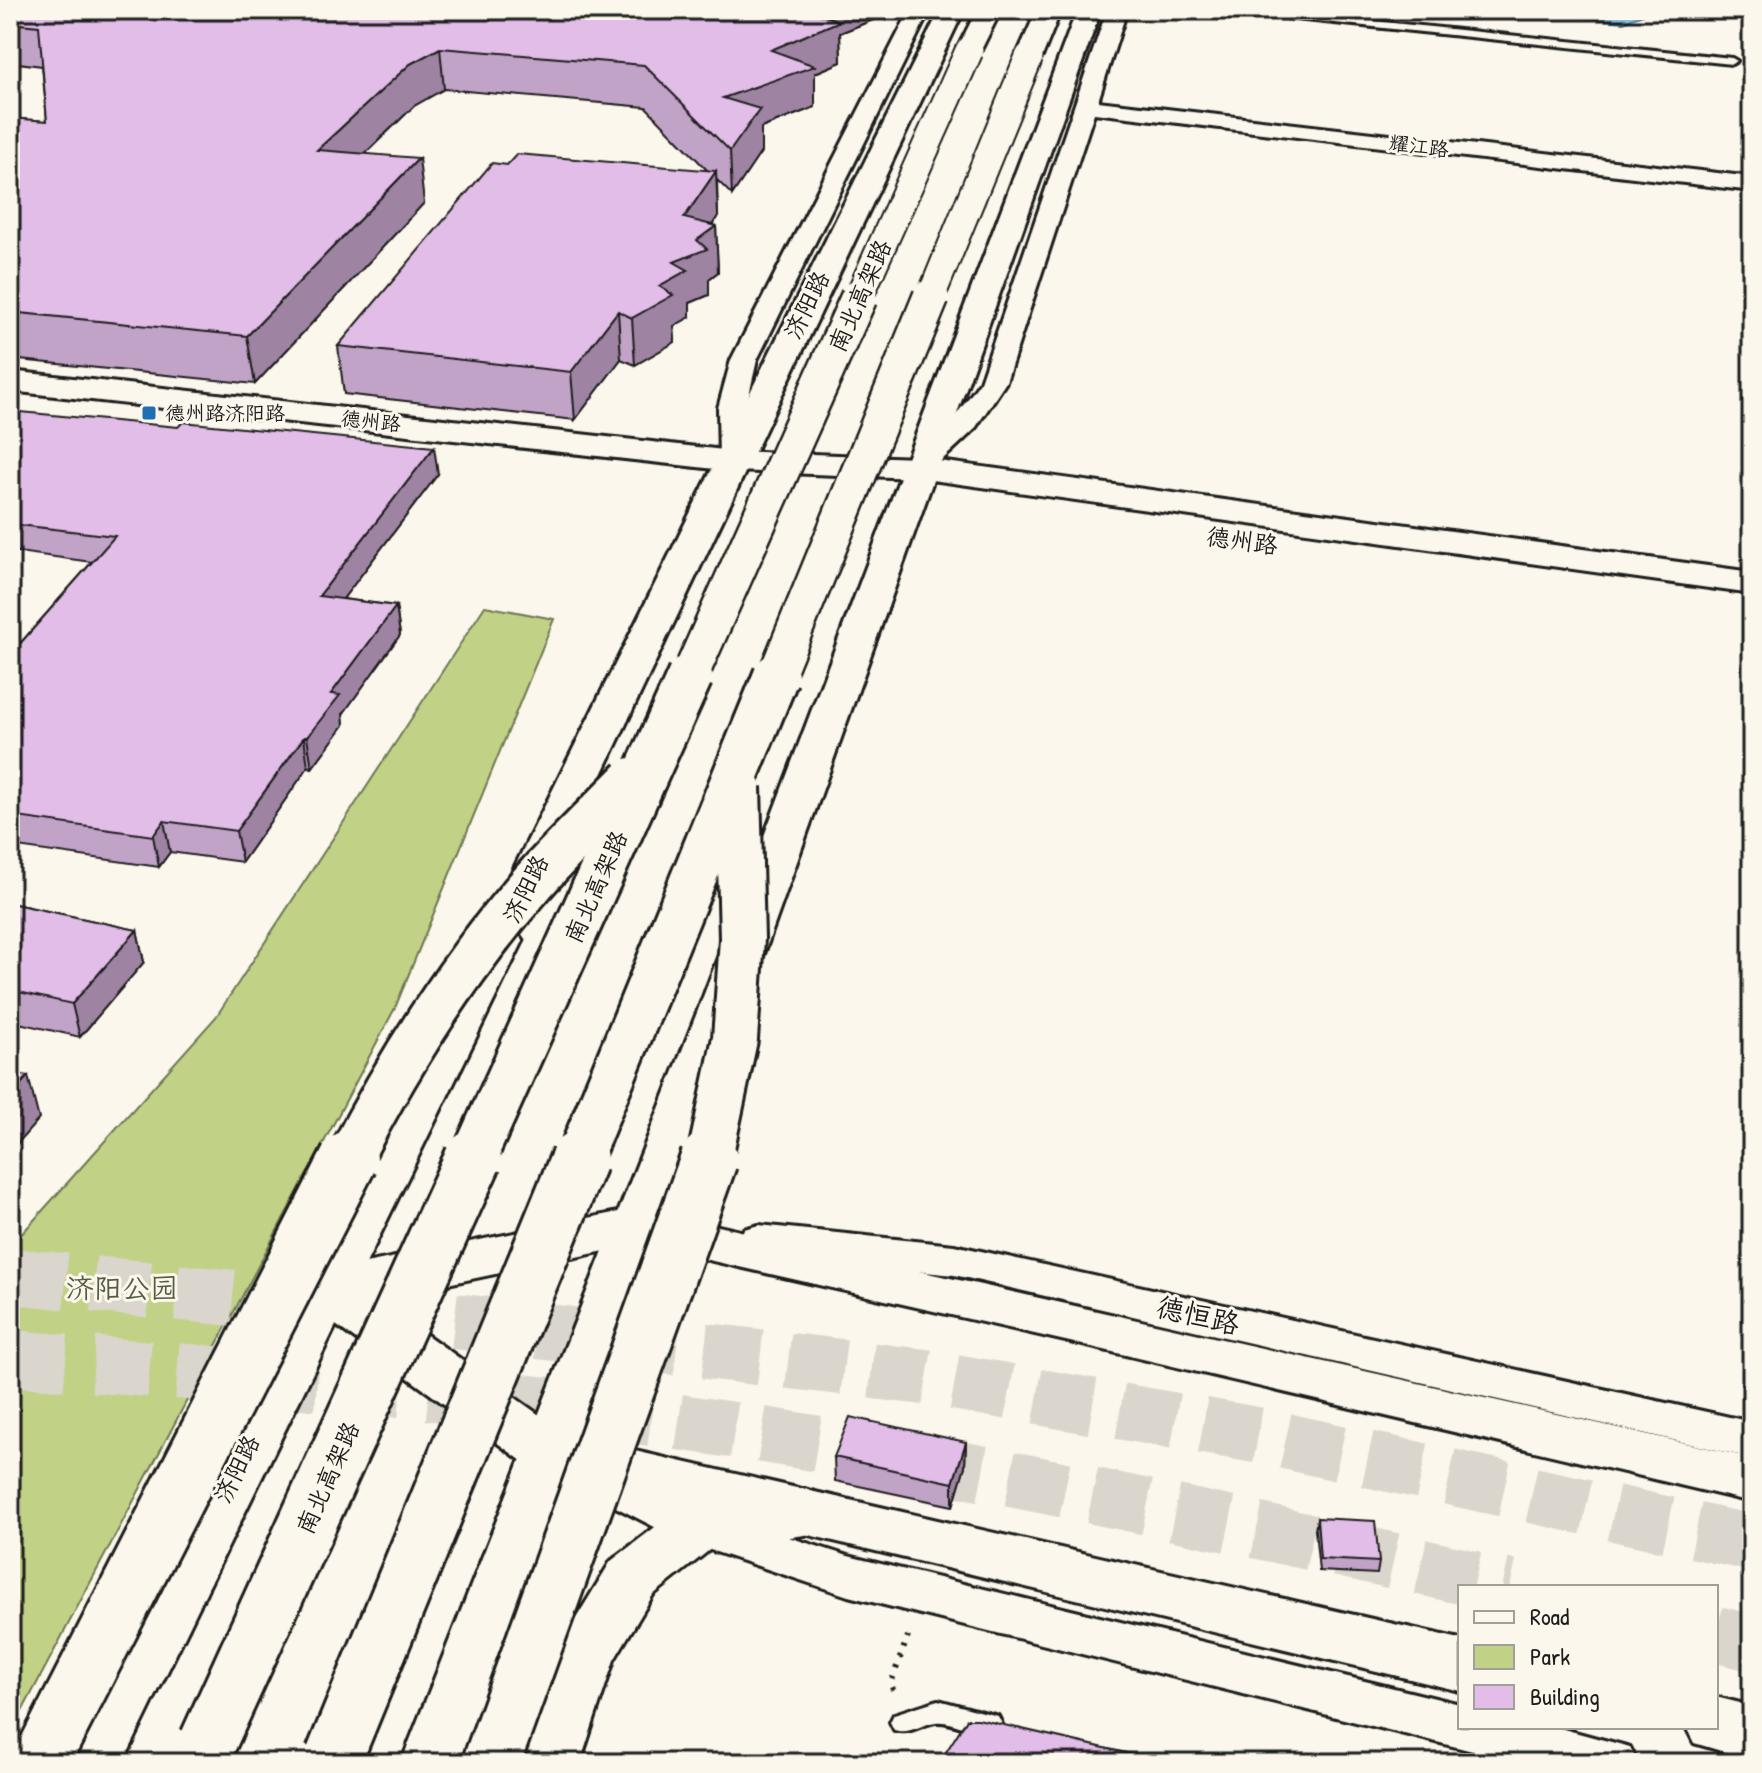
<svg xmlns="http://www.w3.org/2000/svg" width="1762" height="1773" font-family="'Patrick Hand','LXGW WenKai TC',sans-serif">
	<style>
		.green { fill: #c1d287; stroke: #6e7752; stroke-width: 2 }
		.water { fill: #80c3e1; stroke: #588092; stroke-width: 2 }
		.lines { fill: none; stroke-linecap: round; stroke-linejoin: round }
		.secondary-tunnel { stroke: #dad6cd; stroke-width: 56; stroke-dasharray: 56 28; stroke-linecap: butt }
		.service-casing { stroke: #1c1c1c; stroke-width: 6 }
		.minor-casing { stroke: #1c1c1c; stroke-width: 6 }
		.tertiary-casing { stroke: #1c1c1c; stroke-width: 6 }
		.secondary-casing { stroke: #1c1c1c; stroke-width: 6 }
		.primary-casing { stroke: #1c1c1c; stroke-width: 6 }
		.trunk-casing { stroke: #1c1c1c; stroke-width: 6 }
		.path { stroke: #1c1c1c; stroke-width: 6; stroke-dasharray: 3 8; stroke-linecap: butt }
		.service { fill: #fbf7ec; fill-rule: evenodd }
		.minor { fill: #fbf7ec; fill-rule: evenodd }
		.tertiary { fill: #fbf7ec; fill-rule: evenodd }
		.secondary { fill: #fbf7ec; fill-rule: evenodd }
		.primary { fill: #fbf7ec; fill-rule: evenodd }
		.trunk { fill: #fbf7ec; fill-rule: evenodd }
		.trunk-bridge-far3-casing { stroke: #1c1c1c; stroke-width: 31; stroke-linecap: butt }
		.trunk-bridge-far2-casing { stroke: #1c1c1c; stroke-width: 40; stroke-linecap: butt }
		.trunk-bridge-far1-casing { stroke: #1c1c1c; stroke-width: 50; stroke-linecap: butt }
		.trunk-bridge-casing { stroke: #1c1c1c; stroke-width: 62; stroke-linecap: butt }
		.trunk-bridge-far3 { stroke: #fbf7ec; stroke-width: 27 }
		.trunk-bridge-far2 { stroke: #fbf7ec; stroke-width: 35 }
		.trunk-bridge-far1 { stroke: #fbf7ec; stroke-width: 44 }
		.trunk-bridge { stroke: #fbf7ec; stroke-width: 56 }
		.wall { fill: #c2a3c8; stroke: #1c1c1c; stroke-width: 2 }
		.shaded-wall { fill: #9e84a2; stroke: #1c1c1c; stroke-width: 2 }
		.building { fill: #e1bde8; stroke: #1c1c1c; stroke-width: 2 }
		.poi-dot { fill: #1f6fb2; stroke: #fbf7ec; stroke-width: 3 }
		.labels { text-anchor: middle; stroke-width: 6; stroke-linejoin: round; paint-order: stroke }
		.far-street-label { font-size: 20px; fill: #1c1c1c; stroke: #fbf7ec }
		.far-poi-label { font-size: 20px; fill: #1c1c1c; stroke: #fbf7ec; text-anchor: start }
		.street-label { font-size: 24px; fill: #1c1c1c; stroke: #fbf7ec }
		.near-park-label { font-size: 28px; fill: #565c41; stroke: #fbf7ec }
		.near-street-label { font-size: 28px; fill: #1c1c1c; stroke: #fbf7ec }
	</style>
	<rect width="100%" height="100%" fill="#fbf7ec"/>
	<filter id="ink" filterUnits="userSpaceOnUse"><feTurbulence type="fractalNoise" baseFrequency=".0125" numOctaves="2"/><feDisplacementMap in="SourceGraphic" scale="16" xChannelSelector="R" yChannelSelector="G"/><feConvolveMatrix kernelMatrix="1 2 1 2 8 2 1 2 1" color-interpolation-filters="sRGB"/></filter>
	<g filter="url(#ink)">
		<path class="green" d="M485 606 554 619 395 1008 10 1734V1247L216 1017Z"/>
		<path class="water" d="M1512 10H1752V15C1714 11 1659 2 1624 22Z"/>
		<g class="lines">
			<g class="secondary-tunnel">
				<path d="M10 1276 306 1305"/>
				<path d="M371 1311 925 1377 1262 1436 1752 1543"/>
				<path d="M10 1358C233 1376 457 1390 679 1422 959 1462 1234 1525 1510 1587"/>
				<path d="M1716 1634 1752 1643"/>
			</g>
			<g class="service-casing">
				<g id="service">
					<path d="M1233 10H1267L1732 58 1737 61 1732 64 1238 13Z"/>
					<path d="M938 1700 998 1716 1002 1724 998 1732C977 1739 957 1720 936 1722 921 1724 910 1735 894 1730L890 1722 894 1714Z"/>
				</g>
			</g>
			<g class="minor-casing">
				<g id="minor">
					<path d="M910 10H930L757 360 746 408 747 461 743 467 733 469 723 467 719 461 718 408 731 360Z"/>
					<path d="M1107 10H1127L1098 101 1752 177V191L1094 113 1006 382 974 430 927 474 917 477 907 474 903 468 907 462 954 418 980 382Z"/>
					<path d="M759 1225 954 1245 1752 1422V1458L954 1275 759 1255 744 1251 738 1240 744 1229Z"/>
					<path d="M583 1451 713 1513 848 1556 1460 1704V1727H1556L1630 1747 1638 1763H1521L848 1596 680 1540 567 1482 560 1469 567 1456Z"/>
				</g>
			</g>
			<g class="tertiary-casing">
				<path id="tertiary" d="M10 371 733 451 917 458 1752 572V594L917 478 733 471 10 391Z"/>
			</g>
			<g class="secondary-casing">
				<g id="secondary">
					<path d="M638 1208 1752 1458V1502L1070 1342 638 1244 376 1299 569 1436 1460 1639V1691L533 1469 307 1304 300 1290 307 1276 326 1271Z"/>
					<path d="M1716 1697 1752 1706V1760L1694 1743 1686 1727H1716Z"/>
				</g>
			</g>
			<g class="primary-casing">
				<g id="primary">
					<path d="M940 10H964L554 876 547 885 532 889 517 885 510 876Z"/>
					<path d="M1077 10H1101L744 1010 465 1763H401L698 1010Z"/>
					<path d="M500 927 516 931 523 941 123 1763H59L477 941 484 931Z"/>
					<path d="M805 1489 825 1496 834 1512 825 1528 805 1535 712 1548 653 1595 614 1660 580 1763H516L555 1653 611 1561 676 1511 697 1504Z"/>
				</g>
			</g>
			<g class="trunk-casing">
				<g id="trunk">
					<path d="M977 10H1001L978 56H960L956 51Z"/>
					<path d="M1037 10H1061L1042 57 1038 62H1020L1016 57Z"/>
				</g>
			</g>
			<path class="path" d="M893 1690 891 1683 908 1636"/>
			<use href="#service" class="service"/>
			<use href="#minor" class="minor"/>
			<use href="#tertiary" class="tertiary"/>
			<use href="#secondary" class="secondary"/>
			<use href="#primary" class="primary"/>
			<use href="#trunk" class="trunk"/>
			<g class="trunk-bridge-far3-casing">
				<g id="trunk-bridge-far3">
					<path d="M858 299 969 51"/>
					<path d="M930 299 1029 57"/>
				</g>
			</g>
			<g class="trunk-bridge-far2-casing">
				<g id="trunk-bridge-far2">
					<path d="M689 678 859 297"/>
					<path d="M775 678 931 297"/>
				</g>
			</g>
			<g class="trunk-bridge-far1-casing">
				<g id="trunk-bridge-far1">
					<path d="M348 1161C399 1061 460 966 534 881 565 846 599 814 632 780"/>
					<path d="M472 1161 690 676"/>
					<path d="M578 1161 776 676"/>
					<path d="M709 1161 735 1039 742 939 738 787"/>
				</g>
			</g>
			<g class="trunk-bridge-casing">
				<g id="trunk-bridge">
					<path d="M208 1742 473 1159"/>
					<path d="M334 1757 579 1159"/>
					<path d="M40 1763 349 1159"/>
					<path d="M491 1763 709 1159"/>
				</g>
			</g>
			<use href="#trunk-bridge-far3" class="trunk-bridge-far3"/>
			<use href="#trunk-bridge-far2" class="trunk-bridge-far2"/>
			<use href="#trunk-bridge-far1" class="trunk-bridge-far1"/>
			<use href="#trunk-bridge" class="trunk-bridge"/>
		</g>
		<g class="wall">
			<path d="M10 10H898L840 33 841 62 815 73V107L761 128V152L732 195 717 180 718 216 712 225 716 226 718 272 709 279V295L690 303V317L674 326 675 342 635 365 621 359 575 420 344 394 338 346 507 165 708 171 646 107 444 89 414 106 365 154 424 203 255 384 10 359V118L47 121 42 66 10 62Z"/>
			<path d="M10 411 438 474 343 599 396 606 400 635 343 714 344 725 312 768 308 767 242 862 170 852 159 867 10 846V655L92 562 10 551Z"/>
			<path d="M10 903 137 930 144 962 80 1037 10 1021Z"/>
			<path d="M966 1442 965 1466 953 1506 835 1481 834 1457Z"/>
			<path d="M1317 1518 1379 1562 1377 1574 1319 1571 1315 1530Z"/>
		</g>
		<g class="shaded-wall">
			<path d="M799 10H898L840 33 841 62 815 73V107L761 128V152L732 195 730 151 723 98 771 50Z"/>
			<path d="M440 48 444 89 414 106 323 194 317 150 410 64Z"/>
			<path d="M419 158 424 203 255 384 247 336Z"/>
			<path d="M716 171 718 216 707 233 716 226 718 272 709 279V295L690 303V317L674 326 675 342 635 365 632 318 674 262 684 218Z"/>
			<path d="M618 311 621 359 575 420 571 372Z"/>
			<path d="M434 447 438 474 323 625 319 596Z"/>
			<path d="M396 606 400 635 343 714 344 725 312 768 307 737 331 694Z"/>
			<path d="M304 737 308 767 242 862 236 831Z"/>
			<path d="M164 821 170 852 159 867 153 836Z"/>
			<path d="M137 930 144 962 80 1037 72 1004Z"/>
			<path d="M28 1076 39 1119 10 1152V1096Z"/>
			<path d="M966 1442 965 1466 953 1506V1483Z"/>
		</g>
		<g class="building">
			<path d="M10 10H806L840 21 771 50 815 66 723 98 760 109 730 151 644 65 440 48 410 64 317 150 419 158 247 336 10 312V118L47 121 39 26 10 23Z"/>
			<path d="M517 154 716 171 684 218 716 226 697 240 707 249 674 262 688 270 659 286 673 295 632 318 618 311 571 372 338 346 492 163 507 165Z"/>
			<path d="M10 411 178 427 183 422 434 447 319 596 396 606 331 694 340 695 307 737H304L236 831 164 821 153 836 10 816V655L115 536 10 524Z"/>
			<path d="M10 903 137 930 72 1004 10 990Z"/>
			<path d="M10 1072 28 1076 10 1096Z"/>
			<path d="M850 1417 966 1442 953 1483 834 1457Z"/>
			<path d="M1317 1518 1375 1521 1379 1562 1320 1559Z"/>
			<path d="M967 1719H978L1170 1763H939Z"/>
		</g>
	</g>
	<rect class="poi-dot" x="141" y="405" width="16" height="16" rx="4"/>
	<g class="labels">
		<g class="far-street-label">
			<text transform="translate(1419 146) rotate(7)" y="7">耀江路</text>
			<text transform="translate(371 421) rotate(6)" y="7">德州路</text>
		</g>
		<g class="far-poi-label">
			<text x="165" y="420">德州路济阳路</text>
		</g>
		<g class="street-label">
			<text transform="translate(860 296) rotate(-66)" y="8">南北高架路</text>
			<text transform="translate(807 305) rotate(-64)" y="8">济阳路</text>
			<text transform="translate(1242 541) rotate(8)" y="8">德州路</text>
			<text transform="translate(596 887) rotate(-66)" y="8">南北高架路</text>
			<text transform="translate(526 889) rotate(-64)" y="8">济阳路</text>
			<text transform="translate(237 1469) rotate(-64)" y="8">济阳路</text>
			<text transform="translate(328 1478) rotate(-66)" y="8">南北高架路</text>
		</g>
		<g class="near-park-label">
			<text x="122" y="1298">济阳公园</text>
		</g>
		<g class="near-street-label">
			<text transform="translate(1198 1315) rotate(13)" y="10">德恒路</text>
		</g>
	</g>
	<rect width="1762" height="1773" fill="none" stroke="#fbf7ec" stroke-width="40"/>
	<rect x="20" y="20" width="1722" height="1733" fill="none" stroke="#1c1c1c" stroke-width="3" filter="url(#ink)"/>
	<rect x="1458" y="1585" width="260" height="144" fill="#fbf7ec" stroke="#a29f99" stroke-width="2"/>
	<rect x="1474" y="1611" width="40" height="12" fill="#fbf7ec" stroke="#a29f99" stroke-width="2"/>
	<text x="1530" y="1625" font-size="24" fill="#1c1c1c">Road</text>
	<rect x="1474" y="1645" width="40" height="24" fill="#c1d287" stroke="#a29f99" stroke-width="2"/>
	<text x="1530" y="1665" font-size="24" fill="#1c1c1c">Park</text>
	<rect x="1474" y="1685" width="40" height="24" fill="#e1bde8" stroke="#a29f99" stroke-width="2"/>
	<text x="1530" y="1705" font-size="24" fill="#1c1c1c">Building</text>
</svg>
